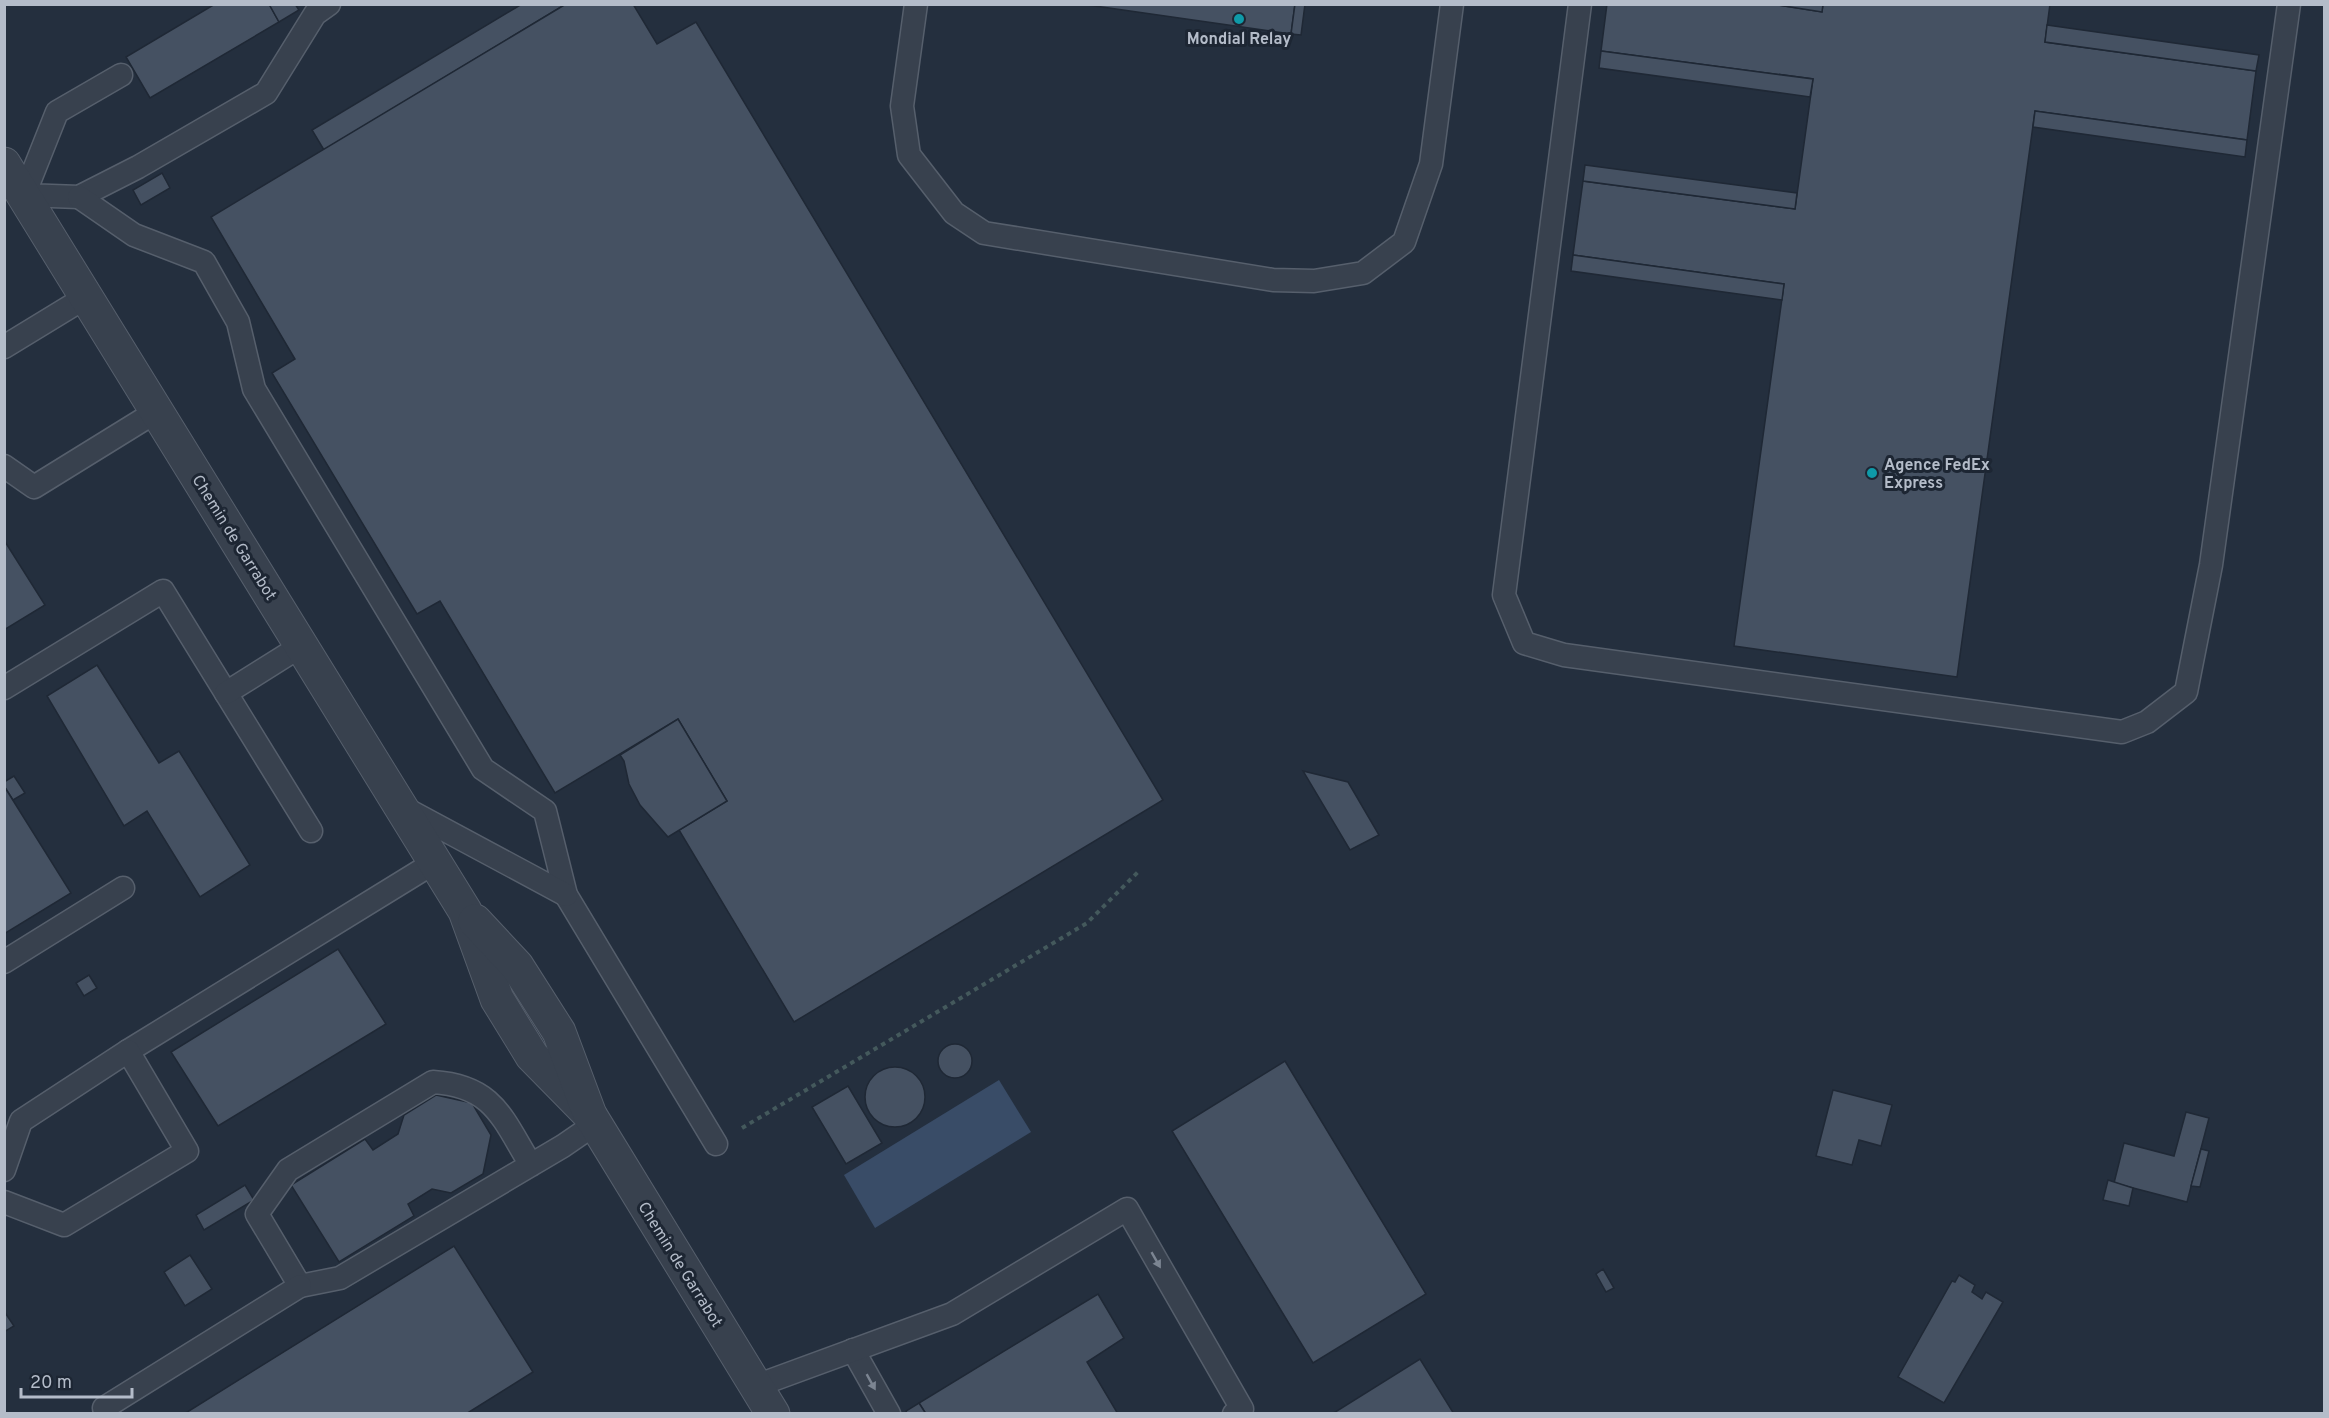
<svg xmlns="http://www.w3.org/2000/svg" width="2329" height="1418" font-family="Overpass,sans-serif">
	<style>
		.water { fill: #394c67 }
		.building { fill: #455162; stroke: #1f2835; stroke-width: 1.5 }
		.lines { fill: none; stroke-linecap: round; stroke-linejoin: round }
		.lane-casing { stroke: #565f6c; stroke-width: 25 }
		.street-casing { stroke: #565f6c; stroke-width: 35 }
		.path { stroke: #44595c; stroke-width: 4; stroke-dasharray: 4.5 4.5; stroke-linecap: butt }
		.lane { stroke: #38414e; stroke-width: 22 }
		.street { stroke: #38414e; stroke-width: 33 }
		.oneway { fill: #7c8592 }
		.culture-dot { fill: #0f9aa8; stroke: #1d2633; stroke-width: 2 }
		.labels { text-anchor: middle; stroke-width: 6; stroke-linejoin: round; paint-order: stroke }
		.poi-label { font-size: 16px; font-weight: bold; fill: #b4bcc9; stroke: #1d2633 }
		.street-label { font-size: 16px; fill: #b4bcc9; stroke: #1d2633 }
	</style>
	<rect width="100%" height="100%" fill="#242f3e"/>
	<path class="water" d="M999 1080 1031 1132 875 1228 844 1175Z"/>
	<g class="building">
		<path d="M215 4H269L279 22 150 98 126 57Z"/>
		<path d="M269 4H295L299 10 279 22Z"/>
		<path d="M522 4H566L324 150 312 130Z"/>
		<path d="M566 4H633L657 44 696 22 1163 800 794 1022 679 830 727 801 678 719 555 793 440 601 417 614 272 373 295 359 211 217Z"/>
		<path d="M1081 4H1295L1291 34Z"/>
		<path d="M1295 4H1305L1301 35 1291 34Z"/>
		<path d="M1607 4H1772L1822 12 1823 4H2050L2045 42 2256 71 2247 140 2035 111 1957 677 1734 646 1784 284 1573 255 1583 181 1795 209 1813 79 1601 51Z"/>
		<path d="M1772 4H1823L1822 12Z"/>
		<path d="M2047 25 2259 55 2256 71 2045 42Z"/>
		<path d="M1601 51 1813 79 1810 97 1599 68Z"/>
		<path d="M2035 111 2247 140 2245 157 2033 127Z"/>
		<path d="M1585 165 1797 193 1795 209 1583 181Z"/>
		<path d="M162 173 170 188 141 205 133 190Z"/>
		<path d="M1573 255 1784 284 1782 300 1571 271Z"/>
		<path d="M4 540 45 605 4 630Z"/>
		<path d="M97 665 159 763 179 751 250 865 200 897 147 811 124 826 47 696Z"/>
		<path d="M678 719 727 801 668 837 640 805 629 784 624 761 620 755Z"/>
		<path d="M1303 771 1348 782 1379 835 1350 850Z"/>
		<path d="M14 776 25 793 13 800 4 786V782Z"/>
		<path d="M4 786 71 893 4 934Z"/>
		<path d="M338 949 386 1024 218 1126 171 1052Z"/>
		<path d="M89 975 97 988 84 996 76 983Z"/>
		<circle cx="955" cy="1061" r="17"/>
		<path d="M1285 1061 1426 1294 1313 1363 1172 1131Z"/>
		<circle cx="895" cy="1097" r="30"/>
		<path d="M848 1086 882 1143 846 1164 812 1107Z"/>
		<path d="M1833 1090 1892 1105 1881 1146 1859 1140 1852 1165 1816 1156Z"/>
		<path d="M436 1095 472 1103 491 1135 483 1174 451 1193 432 1189 408 1204 414 1216 339 1262 291 1185 365 1139 373 1150 398 1134 404 1115Z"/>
		<path d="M2186 1112 2209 1118 2187 1202 2114 1183 2124 1143 2174 1156Z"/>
		<path d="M2201 1149 2209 1151 2200 1187 2191 1186Z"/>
		<path d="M2108 1180 2133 1188 2129 1206 2103 1200Z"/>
		<path d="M245 1185 254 1200 204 1230 196 1215Z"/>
		<path d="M454 1246 533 1372 466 1414H184Z"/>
		<path d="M190 1255 212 1289 185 1306 164 1272Z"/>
		<path d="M1603 1269 1614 1288 1606 1292 1596 1274Z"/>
		<path d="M1959 1275 1975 1285 1972 1292 1982 1299 1986 1292 2003 1302 1944 1403 1898 1377 1952 1281 1955 1282Z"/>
		<path d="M1098 1294 1124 1338 1087 1362 1118 1414H926L919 1403Z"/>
		<path d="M4 1311 14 1326 4 1332Z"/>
		<path d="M1420 1359 1454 1414H1332Z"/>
		<path d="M919 1403 926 1414H907L906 1411Z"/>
	</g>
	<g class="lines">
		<g class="lane-casing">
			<g id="lane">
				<path d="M916 4 902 106 909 155 954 213 984 233 1273 280 1314 281 1363 273 1404 242 1431 164 1452 4"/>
				<path d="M1580 4 1504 595 1524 643 1564 655 2122 732 2147 722 2186 692 2211 565 2289 4"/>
				<path d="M121 75 57 112 24 195 79 197 138 167 266 93 315 14 329 4"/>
				<path d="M79 197 134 235 204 262 238 322 254 389 483 769 545 811 566 895 716 1144"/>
				<path d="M4 347 86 297"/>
				<path d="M4 466 34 487 157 411"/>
				<path d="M4 688 163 591 311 831"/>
				<path d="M226 693 301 646"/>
				<path d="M404 808 566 895"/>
				<path d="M4 962 123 888"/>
				<path d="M128 1051 435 862"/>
				<path d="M531 1165C502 1118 494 1086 433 1082L288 1170 257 1214 300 1286 340 1278 563 1146 595 1124"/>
				<path d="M4 1170 21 1121 128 1051 187 1151 64 1225 4 1202"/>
				<path d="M853 1350 889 1414"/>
				<path d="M756 1386 952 1314 1127 1209 1242 1409 1234 1414"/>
				<path d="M104 1408 300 1286"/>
			</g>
		</g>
		<g class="street-casing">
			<g id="street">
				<path d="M4 164 465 911 497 999 532 1056 590 1115"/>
				<path d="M475 921 517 966 559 1032 590 1115 773 1414"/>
			</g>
		</g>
		<path class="path" d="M742 1128 1087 923 1138 872"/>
		<use href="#lane" class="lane"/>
		<use href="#street" class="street"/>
	</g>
	<defs><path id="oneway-solid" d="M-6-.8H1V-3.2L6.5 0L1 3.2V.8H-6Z" transform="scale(1.5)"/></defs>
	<g class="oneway">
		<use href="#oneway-solid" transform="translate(1156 1260) rotate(60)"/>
		<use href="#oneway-solid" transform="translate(871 1382) rotate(61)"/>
	</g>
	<g class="culture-dot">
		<circle cx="1239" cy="19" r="6"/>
		<circle cx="1872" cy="473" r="6"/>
	</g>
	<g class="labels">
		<g class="poi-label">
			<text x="1239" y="44">Mondial Relay</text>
			<text x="1884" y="470" text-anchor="start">Agence FedEx<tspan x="1884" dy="18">Express</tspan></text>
		</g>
		<g class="street-label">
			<text transform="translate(235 537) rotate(58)" y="6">Chemin de Garrabot</text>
			<text transform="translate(681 1264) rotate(58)" y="6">Chemin de Garrabot</text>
		</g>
	</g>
	<rect width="2329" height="1418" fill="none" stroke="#b4bcc9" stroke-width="12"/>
	<path d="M21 1388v9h111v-9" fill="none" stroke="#b4bcc9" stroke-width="3"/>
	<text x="30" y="1388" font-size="18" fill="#b4bcc9" stroke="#1d2633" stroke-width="4.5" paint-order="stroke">20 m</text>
</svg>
